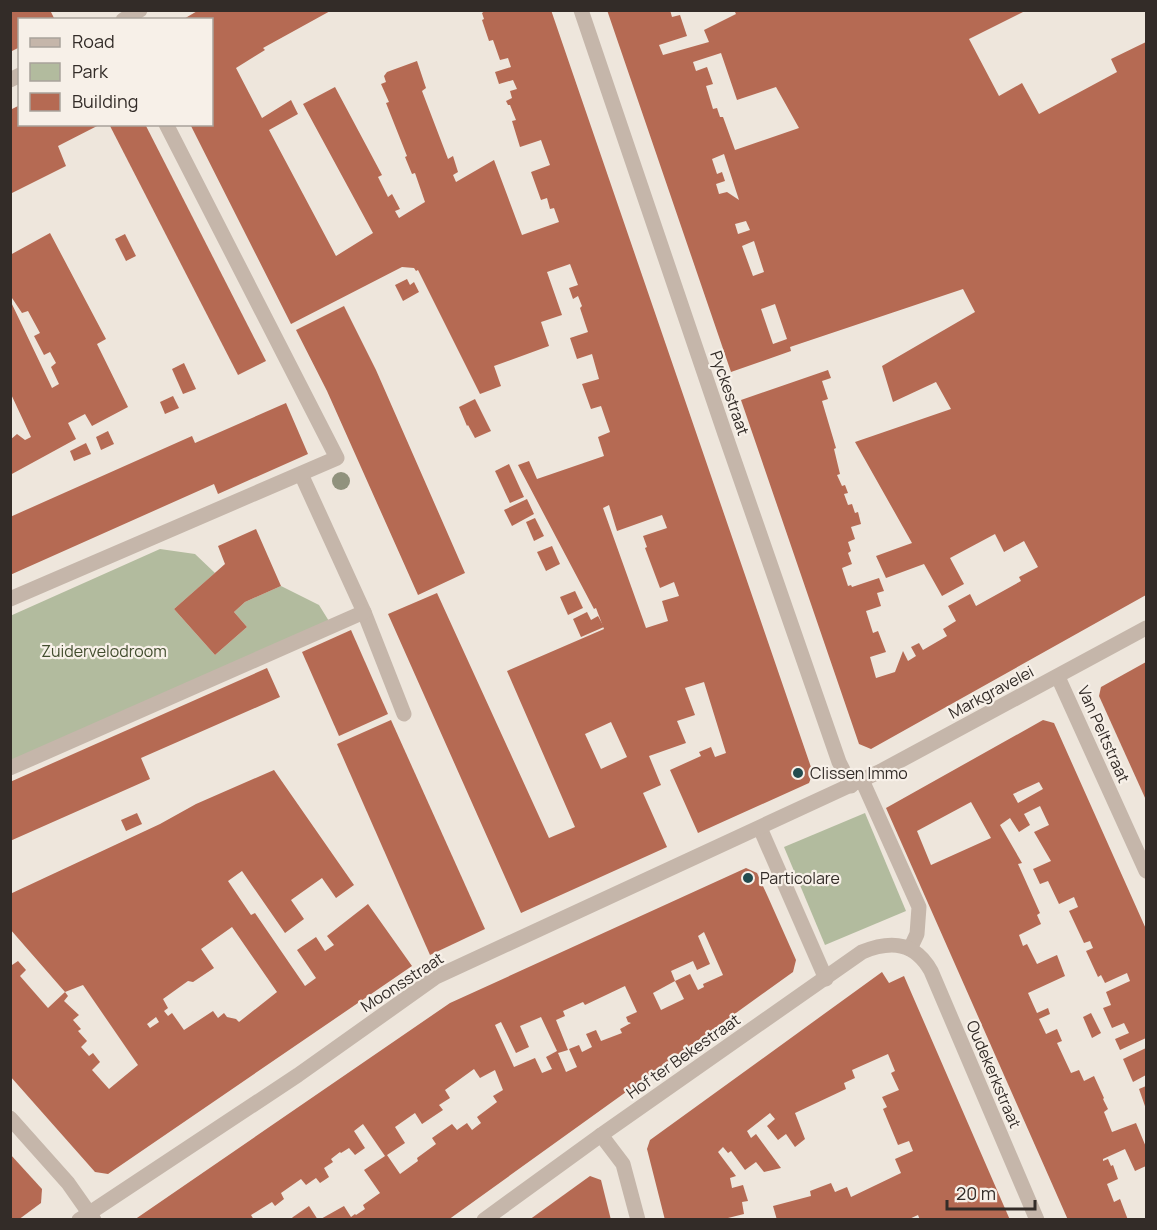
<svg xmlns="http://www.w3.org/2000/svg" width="1157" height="1230" font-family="Manrope,sans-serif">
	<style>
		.green { fill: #b2bb9e }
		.building { fill: #b56a53; fill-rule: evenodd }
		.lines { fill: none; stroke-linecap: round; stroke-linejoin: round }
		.pedestrian { stroke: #c5b6aa; stroke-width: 15 }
		.minor { stroke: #c5b6aa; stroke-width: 15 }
		.tree { fill: #90927d }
		.poi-dot { fill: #234c4f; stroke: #f7f0e8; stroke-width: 2 }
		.labels { text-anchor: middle; stroke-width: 4.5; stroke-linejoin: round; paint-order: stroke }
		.street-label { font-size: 16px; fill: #332c28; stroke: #f7f0e8 }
		.park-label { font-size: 16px; fill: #434e2f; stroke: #f7f0e8 }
		.poi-label { font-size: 16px; fill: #332c28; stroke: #f7f0e8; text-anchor: start }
	</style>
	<rect width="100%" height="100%" fill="#eee6dc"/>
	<g class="green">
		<path d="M160 549 195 554 215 573 174 609 215 655 247 627 234 612 245 602 281 586 319 605 332 626 11 768 10 616Z"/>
		<path d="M865 813 906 911 825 945 784 847Z"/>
	</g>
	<g class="building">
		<path d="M10 10H50L55 20H20V47L10 52Z"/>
		<path d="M199 10H332L263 48 265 50 236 68 262 118 291 100 298 114 269 130 336 256 373 233 303 104 335 87 382 175 378 177 388 197 392 194 400 209 395 211 399 218 425 202 415 173 412 174 405 157 407 156 386 103 389 102 381 84 386 82 384 76 387 72 417 61 426 88 422 91 448 159 453 156 458 172 453 175 456 182 494 160 522 235 559 222 554 208 550 209 547 198 541 200 531 172 550 165 541 140 520 147 512 121 516 120 510 105H508L506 101 512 98 510 91 517 89 513 80 499 84 495 72 511 67 508 58 500 60 493 40 489 41 482 20 484 19 482 13 486 10H551L813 773 809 783 698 833 670 770 701 756 699 752 711 747 715 757 726 753 704 682 685 688 695 715 677 721 686 743 649 756 661 785 643 793 667 847 521 913 388 614 437 593 549 838 575 827 507 671 604 629 596 608 594 609 518 465 529 461 537 479 604 456 598 437 610 432 601 406 591 409 582 384 599 379 592 354 577 359 570 338 588 332 580 308 582 306 578 296 573 299 569 288 578 285 570 264 547 272 562 315 541 322 549 346 494 366 501 386 480 394 418 270 416 271 414 268 402 267 291 324 190 124H212V20H182ZM609 505 617 531 662 515 667 528 643 536 647 547 645 548 660 588 674 582 679 596 662 601 668 621 646 628 603 508ZM611 722 627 757 601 769 585 734Z"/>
		<path d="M607 10H670L672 17 680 15 687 36 659 45 663 55 709 42 704 30 736 14 734 10H1027L969 39 999 96 1022 83 1039 114 1117 72 1111 59 1146 42V595L871 749 859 744 741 400 828 370 831 378 822 381 828 399 822 401 836 448 834 449 840 474 837 475 842 486 845 485 848 493 844 494 848 505 852 504 855 513 858 512 861 524 851 527 855 539 848 542 851 551 848 553 852 564 842 568 848 586 851 585 852 587 879 578 884 591 877 593 881 606 866 611 873 633 878 631 886 652 870 657 876 678 895 672 903 651 908 661 916 656 911 647 919 643 923 650 947 636 943 629 956 621 948 606 970 594 976 606 1021 581 1019 577 1038 567 1024 541 1004 552 995 534 950 558 964 584 942 596 924 564 886 578 876 556 912 543 855 442 951 409 936 382 893 402 882 366 975 312 963 289 790 347 791 351 731 372ZM721 53 737 100 776 87 799 128 735 150 723 117H720L717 108 713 109 706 86 713 84 707 67 696 71 693 62ZM724 154 739 200 727 192 719 194 716 184 725 181 722 172 717 174 712 159ZM746 221 750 230 738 234 735 224ZM754 241 764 272 753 276 742 246ZM775 304 787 339 773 344 761 309Z"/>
		<path d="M20 105V124H101L58 146 66 166 10 194V110Z"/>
		<path d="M109 124H145L266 361 238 375Z"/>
		<path d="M50 233 106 339 97 344 128 407 92 426 85 414 68 423 76 439 10 475V440L17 434 25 440 31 437 10 392V300L52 388 59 384 51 367 56 363 50 352 44 355 34 336 40 333 28 311 22 313 10 295V255Z"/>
		<path d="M125 234 136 256 126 261 115 239Z"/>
		<path d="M407 279 410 285 414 282 419 292 403 301 395 285Z"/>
		<path d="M344 306 376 370 465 573 418 595 327 391 296 330Z"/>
		<path d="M184 363 196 389 183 394 172 369Z"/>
		<path d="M173 396 179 408 165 414 160 402Z"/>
		<path d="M475 399 491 431 475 438 468 425 467 426 459 407Z"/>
		<path d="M286 403 308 454 218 494 214 484 10 575V517L192 436 195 443Z"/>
		<path d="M108 431 114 444 101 450 96 437Z"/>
		<path d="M86 443 91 454 74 461 70 451Z"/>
		<path d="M509 464 524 497 510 503 495 471Z"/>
		<path d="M527 499 534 514 512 526 504 510Z"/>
		<path d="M535 518 544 536 534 541 526 522Z"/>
		<path d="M256 529 281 586 245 602 234 612 247 627 215 655 174 609 225 564 218 546Z"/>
		<path d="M552 546 560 564 546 571 537 552Z"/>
		<path d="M575 591 583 608 568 615 560 597Z"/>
		<path d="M587 612 591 620 598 616 604 627 581 637 573 619Z"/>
		<path d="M351 630 388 714 339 736 302 652Z"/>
		<path d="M1146 662V800L1099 696 1101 687Z"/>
		<path d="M267 668 280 697 141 758 150 779 10 841V782Z"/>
		<path d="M391 720 485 929 430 955 337 744Z"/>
		<path d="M1043 720 1054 723 1146 929V1038L1120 1050 1115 1039 1129 1033 1124 1023 1112 1028 1103 1008 1111 1005 1106 992 1130 981 1127 973 1105 983 1101 975 1098 977 1086 951 1093 948 1090 941 1084 943 1069 911 1078 907 1074 897 1059 904 1048 881 1040 884 1033 869 1051 861 1034 832 1049 825 1040 806 1024 814 1030 825 1019 832 1010 818 1000 825 1022 863 1018 864 1040 913 1037 915 1041 924 1019 935 1023 946 1027 944 1037 964 1057 955 1065 976 1028 993 1037 1013 1048 1008 1050 1014 1039 1019 1046 1034 1057 1029 1062 1041 1057 1043 1071 1073 1079 1070 1084 1081 1094 1076 1104 1098 1103 1099 1108 1109 1104 1112 1112 1132 1136 1123 1146 1147V1166L1135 1171 1125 1149 1103 1159V1161L1108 1159 1111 1166 1113 1165 1118 1179 1107 1184 1114 1202 1120 1199 1128 1220H1068L886 808ZM1039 782 1043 789 1018 803 1013 794ZM971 802 991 838 931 865 917 831Z"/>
		<path d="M274 770 354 885 336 898 322 878 291 900 304 919 285 933 242 871 228 881 251 915 255 913 305 986 316 978 297 950 316 937 325 951 334 945 327 936 368 904 412 966 108 1174 95 1172 10 1076V963L12 965 18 961 26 970 20 976 48 1008 65 992 10 929V894L160 824 196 804ZM232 927 277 992 239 1022 236 1019 227 1017 224 1013 218 1018 213 1011 184 1030 172 1013 168 1016 164 1011 168 1008 163 999 188 981 193 982 214 968 201 949ZM83 985 138 1065 109 1089 92 1070 100 1062 93 1053 89 1056 81 1047 87 1041 78 1031 81 1029 73 1020 79 1015 64 1001 68 996 65 992ZM156 1017 159 1022 150 1028 147 1024Z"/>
		<path d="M137 813 142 824 126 831 121 820Z"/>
		<path d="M746 868 757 873 768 897 796 960 793 972 448 1220H319L344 1206 351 1217 355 1214 356 1215 365 1209 363 1205 380 1193 364 1170 385 1156 363 1124 354 1131 365 1148 355 1155 349 1148 341 1153 340 1152 331 1159 333 1162 324 1168 329 1177 320 1183 316 1178 306 1185 301 1179 281 1193 284 1199 275 1206 272 1202 251 1215 254 1220H134L450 1003ZM704 932 723 975 703 984 704 987 698 990 690 974 675 981 671 971 693 961 697 970 710 964 698 936ZM675 981 684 999 661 1010 653 993ZM625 986 637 1012 626 1017 628 1022 631 1023 620 1029 622 1033 601 1041 596 1030 586 1034 592 1047 582 1052 579 1045 569 1049 577 1067 566 1072 558 1053 568 1050 556 1020 565 1016 563 1011 583 1002 585 1005ZM541 1017 557 1051 546 1057 552 1069 542 1073 535 1058 514 1067 495 1025 501 1022 516 1053 529 1047 520 1026ZM474 1069 480 1078 495 1070 503 1090 493 1096 497 1102 477 1117 481 1123 472 1130 467 1123 457 1130 452 1124 432 1138 436 1144 417 1158 418 1161 400 1174 387 1155 405 1143 395 1127 415 1113 422 1124 443 1110 439 1105 450 1098 445 1090Z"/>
		<path d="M882 972 889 983 904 976 1010 1220H920L918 1215 907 1220H777L773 1206 811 1196 810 1191 831 1183 835 1192 847 1187 851 1197 901 1173 895 1159 913 1151 909 1141 898 1145 883 1109 887 1107 882 1097 899 1090 891 1073 895 1071 888 1054 852 1070 855 1078 844 1083 846 1089 795 1113 805 1139 795 1147 786 1134 778 1140 767 1126 775 1119 770 1113 747 1131 751 1138 756 1134 781 1168 764 1172 756 1162 745 1170 731 1151 728 1153 723 1147 718 1152 736 1176 730 1178 732 1188 743 1185 748 1201 742 1202 744 1214 728 1218 729 1220H665L647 1149 650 1140Z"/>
		<path d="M1091 1013 1101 1033 1092 1038 1083 1017Z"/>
		<path d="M1146 1048V1075L1133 1082 1123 1059Z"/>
		<path d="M1146 1086V1109L1139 1089Z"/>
		<path d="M10 1154 42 1189 41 1203 18 1220H10Z"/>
		<path d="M590 1176 601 1180 611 1220H529Z"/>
		<path d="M309 1206 318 1220H290L293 1217Z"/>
	</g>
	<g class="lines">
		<g class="pedestrian">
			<path d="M862 780 919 907 917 934 910 949"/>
			<path d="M760 828 826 979"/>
		</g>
		<g class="minor">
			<path d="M581 10 725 434 839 762 851 786"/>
			<path d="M123 20 140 10"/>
			<path d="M10 80 20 75"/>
			<path d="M301 474 364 612 404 714"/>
			<path d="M10 599 337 458 166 124"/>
			<path d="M1058 677 1146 871"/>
			<path d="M10 768 364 612"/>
			<path d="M10 1118 68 1183 94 1220"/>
			<path d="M601 1135 623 1164 638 1220"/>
			<path d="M79 1220 298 1075 436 977 881 771 1146 628"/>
			<path d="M484 1220 601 1135 862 952C891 940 915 942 931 971L1037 1220"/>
		</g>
	</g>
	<circle class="tree" cx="341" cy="481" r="9"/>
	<g class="poi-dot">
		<circle cx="798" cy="773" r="6"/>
		<circle cx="748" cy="878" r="6"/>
	</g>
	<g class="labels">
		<g class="street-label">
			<text transform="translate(730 393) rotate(71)" y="6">Pyckestraat</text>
			<text transform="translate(991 692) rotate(-28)" y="6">Markgravelei</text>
			<text transform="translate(1104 734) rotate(66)" y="6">Van Peltstraat</text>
			<text transform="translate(402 982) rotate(-33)" y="6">Moonsstraat</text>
			<text transform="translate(683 1056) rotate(-35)" y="6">Hof ter Bekestraat</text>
			<text transform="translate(994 1074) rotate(67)" y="6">Oudekerkstraat</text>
		</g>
		<g class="park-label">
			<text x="104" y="657">Zuidervelodroom</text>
		</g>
		<g class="poi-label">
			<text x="810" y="779">Clissen Immo</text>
			<text x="760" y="884">Particolare</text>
		</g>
	</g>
	<rect width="1157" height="1230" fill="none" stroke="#332c28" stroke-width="24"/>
	<rect x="18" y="18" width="195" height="108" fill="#f7f0e8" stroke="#a9a29b" stroke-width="1.5"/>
	<rect x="30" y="38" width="30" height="9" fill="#c5b6aa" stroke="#a9a29b" stroke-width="1.5"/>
	<text x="72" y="48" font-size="18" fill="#332c28">Road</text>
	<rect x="30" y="63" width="30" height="18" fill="#b2bb9e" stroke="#a9a29b" stroke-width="1.5"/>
	<text x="72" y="78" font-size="18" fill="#332c28">Park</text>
	<rect x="30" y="93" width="30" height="18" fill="#b56a53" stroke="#a9a29b" stroke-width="1.5"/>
	<text x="72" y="108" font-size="18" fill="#332c28">Building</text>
	<path d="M947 1200v9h88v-9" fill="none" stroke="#332c28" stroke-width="3"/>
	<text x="956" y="1200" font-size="18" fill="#332c28" stroke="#f7f0e8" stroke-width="4.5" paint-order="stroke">20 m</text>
</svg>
